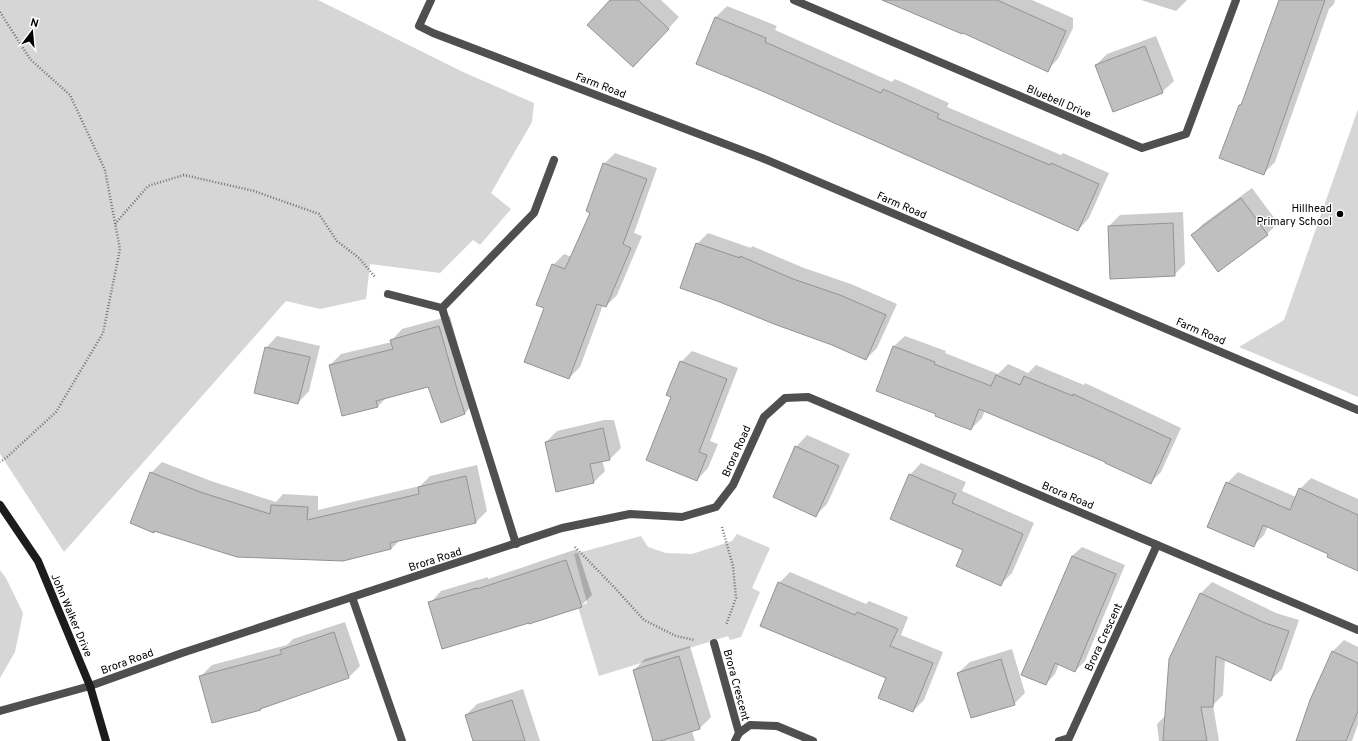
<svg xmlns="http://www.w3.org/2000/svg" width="1358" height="741" font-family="Overpass,sans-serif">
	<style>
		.green { fill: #d6d6d6 }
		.shadow { fill: #0003 }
		.building { fill: #bfbfbf; stroke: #939393 }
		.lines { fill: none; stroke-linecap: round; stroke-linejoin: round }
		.path { stroke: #717171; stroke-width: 2.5; stroke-dasharray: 1 2; stroke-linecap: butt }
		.lane { stroke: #4f4f4f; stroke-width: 8 }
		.street { stroke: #4f4f4f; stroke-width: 8 }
		.secondary { stroke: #1c1c1c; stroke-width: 8 }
		.poi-dot { fill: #000; stroke: #fff; stroke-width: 1.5 }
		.labels { text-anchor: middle; stroke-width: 3; stroke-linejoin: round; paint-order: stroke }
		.street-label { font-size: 11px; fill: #000; stroke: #fff }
		.poi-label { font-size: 11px; fill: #000; stroke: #fff; text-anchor: end }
	</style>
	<rect width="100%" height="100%" fill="#fff"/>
	<g class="green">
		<path d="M0 0H318L463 72 534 103 532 122 491 193 511 209 480 245 473 240 440 273 370 264 366 299 320 309 286 301 64 552 0 454Z"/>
		<path d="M1358 109V397L1239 347 1284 320Z"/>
		<path d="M737 534 770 548 752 588 760 592 741 637 730 640 728 636 599 676 578 607 587 603 574 554 641 536 648 547 666 553 692 554 732 541Z"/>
		<path d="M0 570 6 578 23 613 15 652 0 678Z"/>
	</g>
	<g class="shadow">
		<path d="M611 0H661L679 17 644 55Z"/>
		<path d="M886 0H1032L1073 18V28L1058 59 1047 70 963 32Z"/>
		<path d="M1141 0H1187L1176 11Z"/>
		<path d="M1280 0H1335L1334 4 1329 9 1275 162 1264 173 1240 105 1244 101Z"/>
		<path d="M727 6 777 26 775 30 892 82 895 79 949 103 947 107 1061 155 1063 153 1109 173 1089 218 1078 230 762 90 697 63 716 17Z"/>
		<path d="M1156 36 1174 81 1162 92 1096 65 1107 54Z"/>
		<path d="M615 153 657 168 634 233 642 236 617 295 606 306 603 305 580 367 569 378 545 308 553 265 564 254 572 257 591 212 604 164Z"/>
		<path d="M1252 188 1278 223 1267 234 1192 235 1203 224Z"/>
		<path d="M1183 212 1185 264 1174 275 1109 226 1120 215Z"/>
		<path d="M708 233 751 248 752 246 804 268 851 284 897 304 877 348 866 359 832 344 697 244Z"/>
		<path d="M450 316 467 378 475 402 465 413 441 421 428 386 386 398 377 407 330 365 341 354 392 342V340L402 329Z"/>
		<path d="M277 336 320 346 309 391 298 403 266 348Z"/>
		<path d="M905 336 946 351 945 353 998 374 1008 364 1028 373 1036 365 1084 385 1085 383 1181 428 1161 472 1150 483 1107 461 985 410 982 418 971 429 937 413 893 347Z"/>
		<path d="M692 351 738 368 710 441 718 444 708 468 697 480 673 397 681 362Z"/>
		<path d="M604 420H614L621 448 610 459 602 460 605 471 594 482 557 490 546 442 557 431Z"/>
		<path d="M807 435 850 454 827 504 816 515 796 447Z"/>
		<path d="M162 462 211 481 276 502 283 494 318 496V510L420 486 430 476 477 465 487 511 476 522 400 540 391 549 343 560 151 473Z"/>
		<path d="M921 463 966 482 962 491 1034 523 1012 573 1001 584 965 549 910 475Z"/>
		<path d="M1238 472 1296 497 1300 489 1311 478 1358 499V567L1268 526 1264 535 1253 546 1227 483Z"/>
		<path d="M1082 547 1125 565 1085 661 1075 671 1059 664 1055 674 1046 684 1072 556Z"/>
		<path d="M577 549 592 595 581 606 430 603 441 591 488 577V579Z"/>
		<path d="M790 572 866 604 869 601 908 617 901 635 943 652 924 700 913 711 887 677 779 583Z"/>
		<path d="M1212 582 1276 613 1299 620 1282 669 1271 680 1225 659 1223 695 1213 705 1219 741H1159L1157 724 1166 715 1170 659 1201 593Z"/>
		<path d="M345 622 360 666 349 677 263 707 260 709 201 676 212 665 287 645 293 639Z"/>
		<path d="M1344 640 1358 647V724L1352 741H1297L1310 700 1333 651Z"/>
		<path d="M690 646 711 717 700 728 692 731 695 741H654L634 670 645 659Z"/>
		<path d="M1012 649 1025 693 1014 704 958 673 970 662Z"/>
		<path d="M523 689 540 741H474L466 715 477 704Z"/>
	</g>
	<g class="building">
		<path d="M610 0H638L669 29 633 67 587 25Z"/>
		<path d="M882 0H997L1066 31 1048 72 963 33 962 34Z"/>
		<path d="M1279 0H1325L1264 175 1219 158 1239 105H1241Z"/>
		<path d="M715 17 766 38 765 42 881 93 883 89 939 114 937 118 1050 165 1051 163 1099 184 1078 231 762 91 696 64Z"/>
		<path d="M1145 46 1163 93 1113 112 1095 65Z"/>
		<path d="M603 163 647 179 623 244 631 248 606 307 597 304 569 379 524 362 544 308 536 305 552 264 565 269 590 213 586 211Z"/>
		<path d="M1241 198 1268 235 1218 272 1191 235Z"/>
		<path d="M1173 223 1175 276 1110 279 1108 226Z"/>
		<path d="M696 243 740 258V256L793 279 840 295 886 315 866 360 832 345 774 324 717 301 680 288Z"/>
		<path d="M439 326 457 389 465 414 441 423 428 387 376 401 378 407 342 416 329 365 393 349 390 340Z"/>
		<path d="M893 346 935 362 934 364 991 386 996 375 1020 385 1024 376 1073 396V394L1171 439 1151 484 1105 463V462L979 409 971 430 935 416 936 414 876 391Z"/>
		<path d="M265 347 310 357 298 404 254 393Z"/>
		<path d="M680 361 727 379 699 452 707 455 697 481 646 460 671 397 666 395Z"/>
		<path d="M603 428 610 460 590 464 594 483 556 492 545 442Z"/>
		<path d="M795 446 839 466 816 517 773 497Z"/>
		<path d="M150 472 200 492 270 514 271 505 308 507 307 520 419 494 418 487 466 476 476 523 390 543 391 549 343 561 237 557 154 531V533L130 523Z"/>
		<path d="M909 474 956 494 952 503 1023 534 1001 586 956 566 963 550 890 519Z"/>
		<path d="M1226 482 1290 510 1299 488 1358 515V571L1327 557 1328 554 1263 525 1254 547 1207 527Z"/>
		<path d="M1072 556 1116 574 1075 672 1055 663 1046 685 1021 675Z"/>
		<path d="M566 560 582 607 529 624V623L442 649 428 602 477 588V589Z"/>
		<path d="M778 582 855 615 857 612 898 629 890 646 933 663 913 712 878 698 886 678 760 626Z"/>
		<path d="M1200 593 1265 623 1289 631 1271 681 1216 656 1213 707H1201L1207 741H1163L1169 659Z"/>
		<path d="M334 632 349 678 260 709 261 710 212 723 199 676 282 654 280 650Z"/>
		<path d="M1332 651 1358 663V711L1346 741H1296L1310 700Z"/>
		<path d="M679 656 700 729 660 741H653L633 670Z"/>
		<path d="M1001 659 1015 705 971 718 957 673Z"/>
		<path d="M512 700 525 741H473L465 715Z"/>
	</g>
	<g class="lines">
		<g class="path">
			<path d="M0 12 30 59 70 95 105 170 120 249 103 333 56 412 7 457 0 462"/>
			<path d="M115 224 148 186 184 175 254 191 319 214 337 241 359 258 375 277"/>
			<path d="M722 527 733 566 736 598 726 625"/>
			<path d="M575 547 615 588 644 620 676 636 694 640"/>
		</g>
		<g class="lane">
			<path d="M431 0 419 26 433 33 762 158 1358 410"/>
			<path d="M0 711 90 686"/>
		</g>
		<g class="street">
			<path d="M794 0 1142 148 1186 134 1236 0"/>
			<path d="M388 294 442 308 516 544"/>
			<path d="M442 308 534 213 554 160"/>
			<path d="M352 597 402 741"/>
			<path d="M714 643 739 733"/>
			<path d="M90 686 182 653 562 528 630 514 682 517 716 507 733 485 764 417 785 398 808 397 1358 630"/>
			<path d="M735 741 739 733 750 725 777 726 813 741"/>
			<path d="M1059 741 1069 738 1157 545"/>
		</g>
		<path class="secondary" d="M0 505 38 561 90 686 106 741"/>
	</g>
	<circle class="poi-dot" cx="1340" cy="214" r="4"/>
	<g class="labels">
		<g class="street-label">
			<text transform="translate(601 85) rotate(21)" y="4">Farm Road</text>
			<text transform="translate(1059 101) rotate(23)" y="4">Bluebell Drive</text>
			<text transform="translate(902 205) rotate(23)" y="4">Farm Road</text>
			<text transform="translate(1201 331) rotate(23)" y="4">Farm Road</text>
			<text transform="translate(736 451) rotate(-66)" y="4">Brora Road</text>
			<text transform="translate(1068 495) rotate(23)" y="4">Brora Road</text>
			<text transform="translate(435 559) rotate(-18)" y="4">Brora Road</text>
			<text transform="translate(72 615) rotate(67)" y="4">John Walker Drive</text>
			<text transform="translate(1103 637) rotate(-65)" y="4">Brora Crescent</text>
			<text transform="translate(127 661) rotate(-20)" y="4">Brora Road</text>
			<text transform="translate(737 685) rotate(75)" y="4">Brora Crescent</text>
		</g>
		<g class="poi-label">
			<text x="1332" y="212">Hillhead<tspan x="1332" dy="13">Primary School</tspan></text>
		</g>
	</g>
	<g transform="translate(32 32) rotate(16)" stroke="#ffffff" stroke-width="3" paint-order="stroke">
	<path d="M0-3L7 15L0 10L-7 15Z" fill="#000000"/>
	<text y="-6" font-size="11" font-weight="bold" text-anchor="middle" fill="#000000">N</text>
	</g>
</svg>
